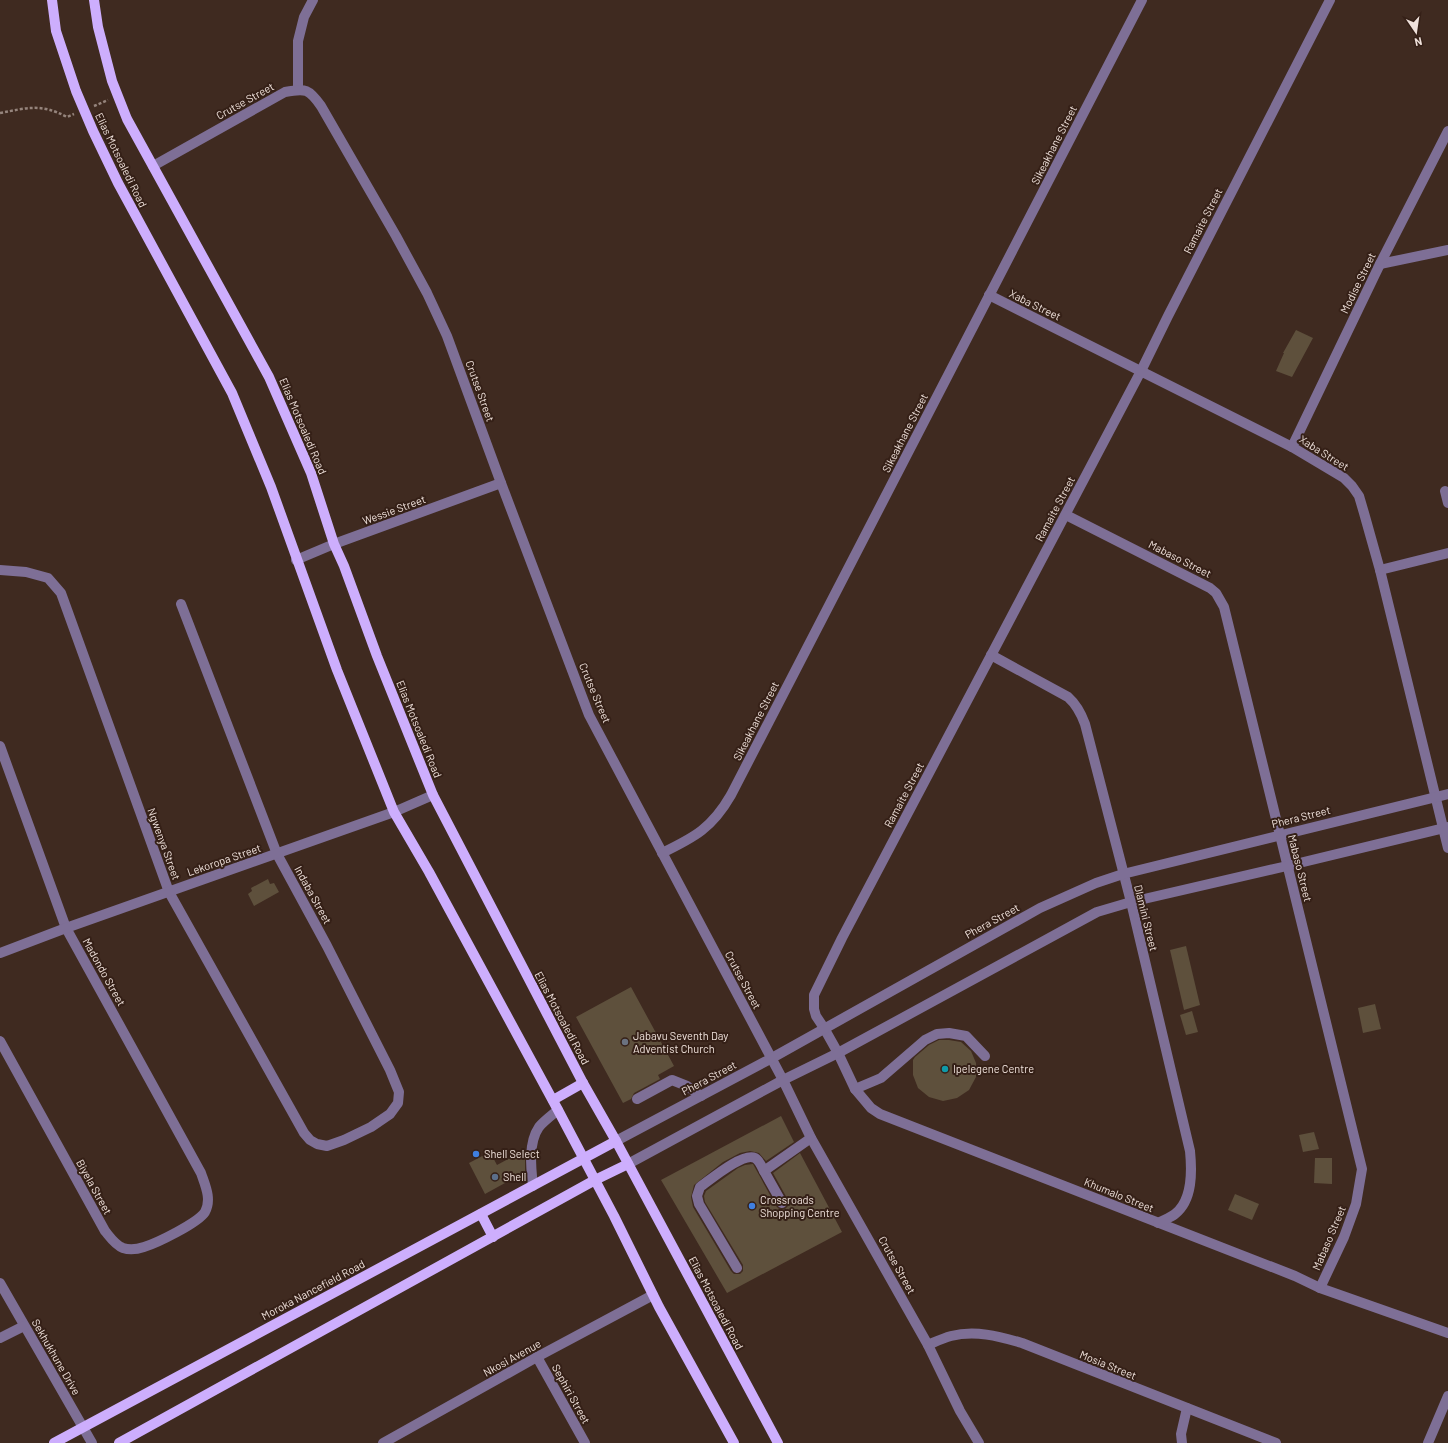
<svg xmlns="http://www.w3.org/2000/svg" width="1448" height="1443" font-family="Barlow,sans-serif">
	<style>
		.building { fill: #5e503c }
		.lines { fill: none; stroke-linecap: round; stroke-linejoin: round }
		.path { stroke: #95847c; stroke-width: 2.5; stroke-dasharray: 3 2; stroke-linecap: butt }
		.minor { stroke: #7e6f96; stroke-width: 10 }
		.major { stroke: #cdaefd; stroke-width: 10 }
		.worship-dot { fill: #6b7280; stroke: #352017; stroke-width: 1.5 }
		.culture-dot { fill: #0f9aa8; stroke: #352017; stroke-width: 1.5 }
		.shop-dot { fill: #3f7fe0; stroke: #352017; stroke-width: 1.5 }
		.service-dot { fill: #5c6f8a; stroke: #352017; stroke-width: 1.5 }
		.labels { text-anchor: middle; stroke-width: 4; stroke-linejoin: round; paint-order: stroke }
		.street-label { font-size: 11px; fill: #efe1db; stroke: #352017 }
		.poi-label { font-size: 11px; fill: #efe1db; stroke: #352017; text-anchor: start }
	</style>
	<rect width="100%" height="100%" fill="#3f2a20"/>
	<g class="building">
		<path d="M1296 330 1313 338 1292 377 1276 371 1284 353H1283Z"/>
		<path d="M268 879 270 884 274 883 279 892 254 906 248 894 252 891 251 888Z"/>
		<path d="M1186 946 1200 1005 1184 1010 1170 950Z"/>
		<path d="M631 987 674 1066 658 1075 660 1079 634 1093 631 1099 623 1103 576 1017Z"/>
		<path d="M1375 1004 1381 1029 1363 1033 1358 1008Z"/>
		<path d="M1192 1011 1198 1032 1186 1035 1180 1015Z"/>
		<path d="M939 1040H949L961 1042 971 1051 976 1063V1077L969 1090 957 1098 943 1101 929 1097 918 1088 913 1075V1060L915 1057 929 1045Z"/>
		<path d="M781 1116 794 1142 766 1161 759 1153 750 1151 740 1153 723 1162 694 1185 691 1197 693 1207 731 1271 734 1274H740L743 1271V1265L705 1202 704 1196 706 1191 738 1168 745 1165 753 1164 776 1206 779 1209H785L788 1206V1200L773 1173 800 1153 842 1232 727 1293 661 1180Z"/>
		<path d="M1314 1132 1319 1149 1303 1152 1299 1135Z"/>
		<path d="M490 1152 497 1165 521 1152 525 1160V1172L485 1194 469 1163Z"/>
		<path d="M1315 1158H1332V1184L1314 1183Z"/>
		<path d="M1235 1194 1259 1204 1252 1220 1228 1210Z"/>
	</g>
	<g class="lines">
		<g class="path">
			<path d="M94 106 108 100"/>
			<path d="M0 113C27 108 41 103 67 117L74 114"/>
		</g>
		<g class="minor">
			<path d="M1330 0 1168 316 1141 371 842 938 814 995V1009L816 1016 824 1028 838 1053 855 1089 871 1108 880 1114 1295 1276 1320 1288 1448 1333"/>
			<path d="M298 90V41L304 17 313 0"/>
			<path d="M153 166 285 92C306 88 309 89 321 106L396 236 427 293 447 336 501 483 589 715 783 1080 811 1138 928 1345 960 1411 979 1443"/>
			<path d="M1380 264 1448 250"/>
			<path d="M989 295 1292 447 1344 478 1352 486 1359 496 1364 513 1380 570 1448 848"/>
			<path d="M1292 447 1380 264 1448 131"/>
			<path d="M1445 491 1448 503"/>
			<path d="M1066 515 1210 588 1216 593 1224 607 1362 1169 1356 1204 1344 1237 1320 1288"/>
			<path d="M296 560 334 544 501 483"/>
			<path d="M0 570 26 572 48 578 61 593 169 892 304 1133 310 1140 317 1144 327 1146 344 1140 371 1127 390 1114 398 1103 399 1092 390 1070 327 946 277 854 181 604"/>
			<path d="M1380 570 1448 553"/>
			<path d="M991 655 1068 697C1077 705 1081 713 1085 724L1131 902 1190 1151C1192 1171 1193 1200 1175 1214 1170 1218 1163 1220 1158 1223"/>
			<path d="M0 746 66 928 201 1173C205 1185 212 1199 205 1212 198 1223 157 1243 144 1247 138 1249 129 1250 123 1248 115 1245 110 1237 105 1231L0 1041"/>
			<path d="M662 853C695 837 712 828 731 795L1142 0"/>
			<path d="M0 953 66 928 394 812 433 795"/>
			<path d="M855 1089 881 1078 925 1040 937 1034 949 1033 966 1036 985 1056"/>
			<path d="M637 1099 672 1080 687 1086 701 1096"/>
			<path d="M616 1141 772 1058 1040 908 1096 883 1123 874 1448 794"/>
			<path d="M628 1164 783 1080 838 1053 1097 912 1131 902 1287 866 1448 827"/>
			<path d="M764 1171 782 1203"/>
			<path d="M533 1186C531 1168 528 1143 539 1127 544 1121 552 1115 558 1110"/>
			<path d="M737 1268 699 1204 697 1196 700 1187C710 1180 743 1152 755 1158 759 1160 762 1167 764 1171L811 1138"/>
			<path d="M0 1283 92 1443"/>
			<path d="M0 1338 24 1326"/>
			<path d="M928 1345C935 1342 943 1338 951 1336 975 1330 998 1336 1022 1343L1276 1443"/>
			<path d="M537 1357 585 1443"/>
			<path d="M383 1443 537 1357 653 1295"/>
			<path d="M1182 1443 1181 1434 1187 1408"/>
			<path d="M1428 1443 1448 1396"/>
		</g>
		<g class="major">
			<path d="M52 0 56 31 76 91 93 131 118 183 232 393 271 487 337 670 394 812 429 872 558 1110 614 1216 659 1307 734 1443"/>
			<path d="M94 0 98 27 112 81 127 119 269 377 311 473 334 544 344 566 377 656 433 795 583 1083 616 1141 778 1443"/>
			<path d="M553 1100 583 1083"/>
			<path d="M481 1214 493 1237"/>
			<path d="M54 1443 616 1141"/>
			<path d="M119 1443 595 1180 628 1164"/>
		</g>
	</g>
	<circle class="worship-dot" cx="625" cy="1042" r="4"/>
	<circle class="culture-dot" cx="945" cy="1069" r="4"/>
	<g class="shop-dot">
		<circle cx="476" cy="1154" r="4"/>
		<circle cx="752" cy="1206" r="4"/>
	</g>
	<circle class="service-dot" cx="495" cy="1177" r="4"/>
	<g class="labels">
		<g class="street-label">
			<text transform="translate(245 101) rotate(-29)" y="4">Crutse Street</text>
			<text transform="translate(1054 145) rotate(-63)" y="4">Sikeakhane Street</text>
			<text transform="translate(121 160) rotate(64)" y="4">Elias Motsoaledi Road</text>
			<text transform="translate(1203 221) rotate(-63)" y="4">Ramaite Street</text>
			<text transform="translate(1358 283) rotate(-64)" y="4">Modise Street</text>
			<text transform="translate(1035 305) rotate(26)" y="4">Xaba Street</text>
			<text transform="translate(480 391) rotate(70)" y="4">Crutse Street</text>
			<text transform="translate(303 426) rotate(67)" y="4">Elias Motsoaledi Road</text>
			<text transform="translate(905 433) rotate(-63)" y="4">Sikeakhane Street</text>
			<text transform="translate(1324 453) rotate(32)" y="4">Xaba Street</text>
			<text transform="translate(1055 509) rotate(-62)" y="4">Ramaite Street</text>
			<text transform="translate(394 510) rotate(-20)" y="4">Wessie Street</text>
			<text transform="translate(1180 559) rotate(27)" y="4">Mabaso Street</text>
			<text transform="translate(595 693) rotate(67)" y="4">Crutse Street</text>
			<text transform="translate(756 721) rotate(-63)" y="4">Sikeakhane Street</text>
			<text transform="translate(419 729) rotate(68)" y="4">Elias Motsoaledi Road</text>
			<text transform="translate(904 795) rotate(-62)" y="4">Ramaite Street</text>
			<text transform="translate(1301 817) rotate(-14)" y="4">Phera Street</text>
			<text transform="translate(164 844) rotate(70)" y="4">Ngwenya Street</text>
			<text transform="translate(224 860) rotate(-19)" y="4">Lekoropa Street</text>
			<text transform="translate(1300 868) rotate(76)" y="4">Mabaso Street</text>
			<text transform="translate(313 895) rotate(61)" y="4">Indaba Street</text>
			<text transform="translate(1146 918) rotate(76)" y="4">Dlamini Street</text>
			<text transform="translate(992 921) rotate(-29)" y="4">Phera Street</text>
			<text transform="translate(104 972) rotate(61)" y="4">Madondo Street</text>
			<text transform="translate(743 980) rotate(62)" y="4">Crutse Street</text>
			<text transform="translate(562 1018) rotate(62)" y="4">Elias Motsoaledi Road</text>
			<text transform="translate(709 1078) rotate(-28)" y="4">Phera Street</text>
			<text transform="translate(94 1187) rotate(61)" y="4">Biyela Street</text>
			<text transform="translate(1119 1195) rotate(22)" y="4">Khumalo Street</text>
			<text transform="translate(1329 1238) rotate(-67)" y="4">Mabaso Street</text>
			<text transform="translate(897 1265) rotate(61)" y="4">Crutse Street</text>
			<text transform="translate(313 1290) rotate(-28)" y="4">Moroka Nancefield Road</text>
			<text transform="translate(716 1303) rotate(62)" y="4">Elias Motsoaledi Road</text>
			<text transform="translate(56 1357) rotate(60)" y="4">Sekhukhune Drive</text>
			<text transform="translate(512 1358) rotate(-29)" y="4">Nkosi Avenue</text>
			<text transform="translate(1108 1365) rotate(22)" y="4">Mosia Street</text>
			<text transform="translate(571 1394) rotate(61)" y="4">Sephiri Street</text>
		</g>
		<g class="poi-label">
			<text x="633" y="1040">Jabavu Seventh Day<tspan x="633" dy="13">Adventist Church</tspan></text>
			<text x="953" y="1073">Ipelegene Centre</text>
			<text x="484" y="1158">Shell Select</text>
			<text x="503" y="1181">Shell</text>
			<text x="760" y="1204">Crossroads<tspan x="760" dy="13">Shopping Centre</tspan></text>
		</g>
	</g>
	<g transform="translate(1416 32) rotate(167)" stroke="#352017" stroke-width="3" paint-order="stroke">
	<path d="M0-3L7 15L0 10L-7 15Z" fill="#efe1db"/>
	<text y="-6" font-size="11" font-weight="bold" text-anchor="middle" fill="#efe1db">N</text>
	</g>
</svg>
